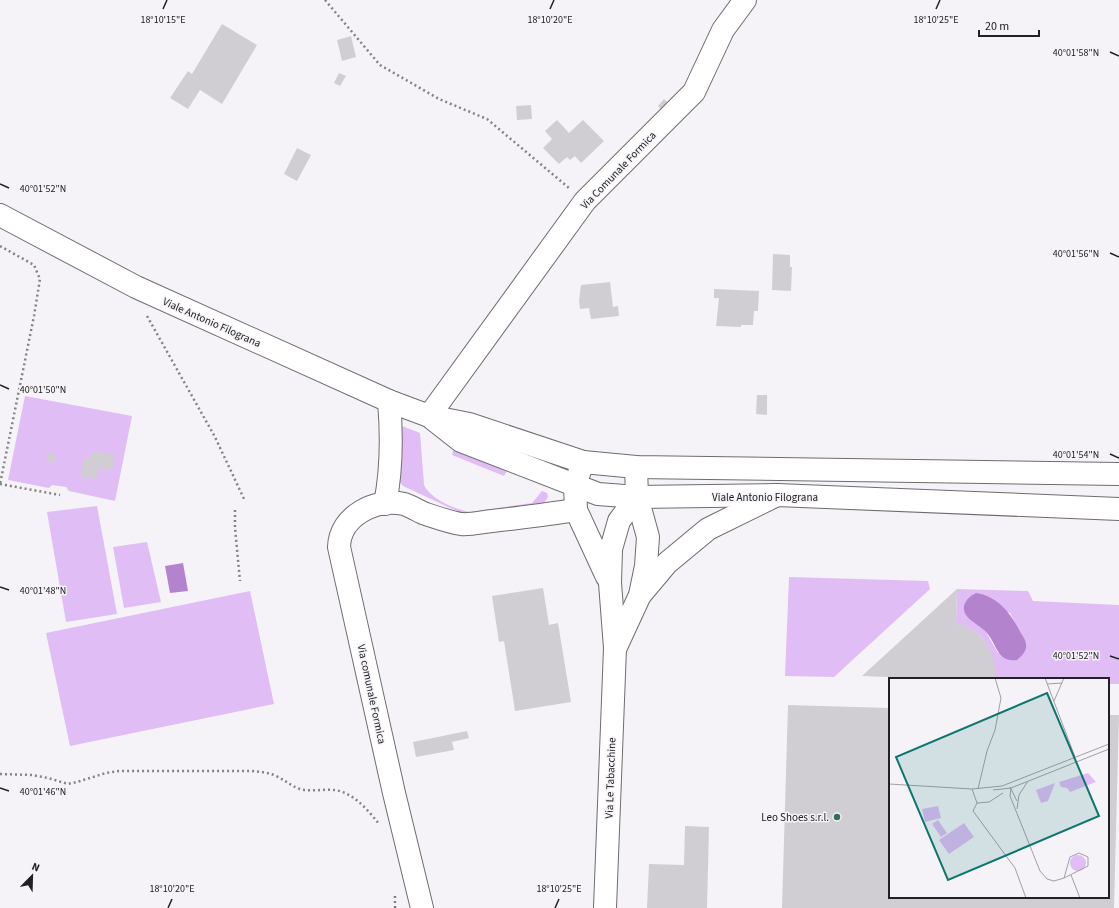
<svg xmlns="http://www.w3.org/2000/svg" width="1119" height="908" font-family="'Source Sans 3',sans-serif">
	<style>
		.green { fill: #e0bdf5; fill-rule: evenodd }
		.water { fill: #b383ce }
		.building { fill: #d1ced3 }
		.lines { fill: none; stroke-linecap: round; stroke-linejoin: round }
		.minor-casing { stroke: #6f6c70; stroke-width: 24 }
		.major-casing { stroke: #6f6c70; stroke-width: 24 }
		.path { stroke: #848286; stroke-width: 2.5; stroke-dasharray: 2 3; stroke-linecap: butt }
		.minor { stroke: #fff; stroke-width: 22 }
		.major { stroke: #fff; stroke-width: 22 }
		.ticks { fill: none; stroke: #212022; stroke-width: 1.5 }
		.poi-dot { fill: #366e55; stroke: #f6f3f8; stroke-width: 1.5 }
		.labels { text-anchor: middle; stroke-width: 3; stroke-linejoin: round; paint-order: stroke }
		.street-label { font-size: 11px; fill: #212022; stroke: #f6f3f8 }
		.poi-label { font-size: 11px; fill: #212022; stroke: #f6f3f8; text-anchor: end }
		.inset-road { fill: none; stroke: #a19fa2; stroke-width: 1 }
		.view { fill: #0f766e; fill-opacity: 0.15; stroke: #0f766e; stroke-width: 2 }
		.inset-edge { fill: none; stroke: #212022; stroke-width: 2 }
		.ticks-label { font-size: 10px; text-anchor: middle; fill: #212022; stroke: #f6f3f8; stroke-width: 3; stroke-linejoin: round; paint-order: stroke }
	</style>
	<rect width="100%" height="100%" fill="#f6f3f8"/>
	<g class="green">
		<path d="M25 396 132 416 115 501 69 491 66 487 52 485 49 488 8 480Z"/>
		<path d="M402 426 420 433 424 485C431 499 454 509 470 512L532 503 542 491 547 493 548 497 542 506 463 514 403 486 399 481V434Z"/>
		<path d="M454 448 507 470 504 476 452 455Z"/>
		<path d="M97 506 117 614 66 622 47 512Z"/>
		<path d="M147 542 161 602 124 608 113 547Z"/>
		<path d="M789 577 928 581 930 589 834 677 785 676Z"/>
		<path d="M957 589 1028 591 1033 601 1119 605V684H1108V679H995V666H993C991 644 978 628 956 624ZM970 596 1010 613 1024 638 998 653 986 632 979 625 973 622 964 610 966 601Z"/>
		<path d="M250 591 274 704 70 746 46 633Z"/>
	</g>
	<g class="water">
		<path d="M183 563 188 591 170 593 165 566Z"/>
		<path d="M976 593C998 596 1012 615 1021 633 1023 636 1026 641 1026 644 1027 651 1022 656 1017 660 996 663 997 642 985 631 978 624 962 618 964 606 966 599 970 596 976 593Z"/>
	</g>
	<g class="building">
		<path d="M222 24 257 45 222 104 200 90 188 109 170 98 188 71 192 74Z"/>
		<path d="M351 36 356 57 342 61 337 40Z"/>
		<path d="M339 73 346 76 340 86 334 83Z"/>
		<path d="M664 99 671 105 664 113 658 106Z"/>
		<path d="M531 105 532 119 517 120 516 106Z"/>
		<path d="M557 120 569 133 583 120 604 141 581 163 575 156 570 160 567 157 559 164 543 148 552 139 545 131Z"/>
		<path d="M297 148 311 155 297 181 284 174Z"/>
		<path d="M773 254 790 255V267H792L791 291 772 290Z"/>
		<path d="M610 282 613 307 618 306 619 316 591 319 589 308 580 309 579 301 581 285Z"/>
		<path d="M714 289 759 291 758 311H754L753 325H741V327L716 326 719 298H714Z"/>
		<path d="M757 395H767V415L756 414Z"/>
		<path d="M92 451 115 455 112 470 98 468 96 479 81 476 84 457 91 459Z"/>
		<path d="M52 452 57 459 50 464 45 456Z"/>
		<path d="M543 588 549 625 558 623 571 702 515 711 504 641 499 642 492 596Z"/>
		<path d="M957 589 956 624 963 625 976 632 987 644 993 658V666H995V679H911V678L862 676Z"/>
		<path d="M788 705 890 708V897H1108V715H1119L1114 908H782Z"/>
		<path d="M467 731 469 738 452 742 454 750 416 757 413 742Z"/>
		<path d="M685 826 709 827 707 908H647L649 864 684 865Z"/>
	</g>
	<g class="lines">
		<g class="minor-casing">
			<g id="minor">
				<path d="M429 416 585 201 694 92 723 30 745 0"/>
				<path d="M583 462 575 485 576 510 607 577"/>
				<path d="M385 504C392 469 392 436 389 401"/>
				<path d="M641 594 667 563 708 529 777 495"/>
				<path d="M616 647 640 595 646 566 648 537 637 497 636 467"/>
				<path d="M422 908 394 793 339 547C340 516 375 498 404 504 410 506 417 510 423 513 435 517 449 522 461 524 470 525 482 522 492 521 520 518 548 514 576 510"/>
				<path d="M605 908 615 648 610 583 611 549 619 521 637 497"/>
			</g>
		</g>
		<g class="major-casing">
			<g id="major">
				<path d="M0 215 136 287 389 401 429 416 469 424 583 462 636 467 1119 474"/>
				<path d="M433 419 461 441 598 494 637 497 777 495 1119 509"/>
			</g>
		</g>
		<g class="path">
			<path d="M325 0 380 65 439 99 487 119 569 188"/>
			<path d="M0 246 34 265 40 279 34 316 0 484"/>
			<path d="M147 316 215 437 245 501"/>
			<path d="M0 484 60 495"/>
			<path d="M235 510V528L240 581"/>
			<path d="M0 774 32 775 48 778 68 784 77 782 106 773 119 771H252C260 772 268 772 276 776 285 780 291 786 300 789 311 792 323 789 334 790 353 792 368 810 379 824"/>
			<path d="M395 908V895"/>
		</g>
		<use href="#minor" class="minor"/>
		<use href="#major" class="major"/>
	</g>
	<path class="ticks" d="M163 9 167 0M550 9 554 0M936 9 940 0M1110 52 1119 56M0 184 9 188M1110 253 1119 257M0 385 9 389M1110 454 1119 458M0 587 9 590M1110 656 1119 659M0 788 9 791M168 908 172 899M555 908 559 899"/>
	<circle class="poi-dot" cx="837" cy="817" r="4"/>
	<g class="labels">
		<g class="street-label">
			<text transform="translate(618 170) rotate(-46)" y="4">Via Comunale Formica</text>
			<text transform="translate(212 322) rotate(24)" y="4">Viale Antonio Filograna</text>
			<text x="765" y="501">Viale Antonio Filograna</text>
			<text transform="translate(372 694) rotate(78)" y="4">Via comunale Formica</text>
			<text transform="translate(610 778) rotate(-88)" y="4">Via Le Tabacchine</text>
		</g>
		<g class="poi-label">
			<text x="829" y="821">Leo Shoes s.r.l.</text>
		</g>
	</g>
	<g transform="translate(889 678)">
		<rect width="220" height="220" fill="#f6f3f8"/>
		<path d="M199 95 207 104 181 114 178 110 172 109 170 104ZM166 105 159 123 152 125 147 112ZM49 128 52 140 36 144 33 131ZM49 142 58 155 52 159 43 146ZM75 145 85 159 60 176 50 162ZM181 185a8 8 0 1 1 16 0a8 8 0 1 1-16 0Z" fill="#e0bdf5"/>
		<path class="inset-road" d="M156 0 186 79M158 6 173 5M165 23 175 0M0 106 83 111 113 108 220 66M121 109 128 123M122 110 121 118 151 193 158 201 165 203 175 200M83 111 88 125M89 111 98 73 106 52 112 20 106 0M104 112 122 110 220 71M114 115 100 124 88 125 84 133 126 190 137 220M128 131 130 117 139 103M190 175 199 179V188L175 200 181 179ZM182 197 191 220"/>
		<path class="view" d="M158 15 210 138 59 202 7 79Z"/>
		<rect width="220" height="220" class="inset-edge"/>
	</g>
	<g class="ticks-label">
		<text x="163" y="23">18°10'15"E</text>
		<text x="550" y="23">18°10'20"E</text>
		<text x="936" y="23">18°10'25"E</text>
		<text x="1076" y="56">40°01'58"N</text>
		<text x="43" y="192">40°01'52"N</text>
		<text x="1076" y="257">40°01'56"N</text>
		<text x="43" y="393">40°01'50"N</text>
		<text x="1076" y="458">40°01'54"N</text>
		<text x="43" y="594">40°01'48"N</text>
		<text x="1076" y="659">40°01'52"N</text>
		<text x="43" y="795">40°01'46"N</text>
		<text x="172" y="892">18°10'20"E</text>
		<text x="559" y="892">18°10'25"E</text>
	</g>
	<g transform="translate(32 876) rotate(23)" stroke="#f6f3f8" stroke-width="3" paint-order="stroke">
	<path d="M0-3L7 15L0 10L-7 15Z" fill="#212022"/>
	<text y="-6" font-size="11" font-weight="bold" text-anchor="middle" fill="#212022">N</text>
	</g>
	<path d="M979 30v6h60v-6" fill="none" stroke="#212022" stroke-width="2"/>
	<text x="985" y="30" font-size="12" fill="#212022" stroke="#f6f3f8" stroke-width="3" paint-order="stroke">20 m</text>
</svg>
